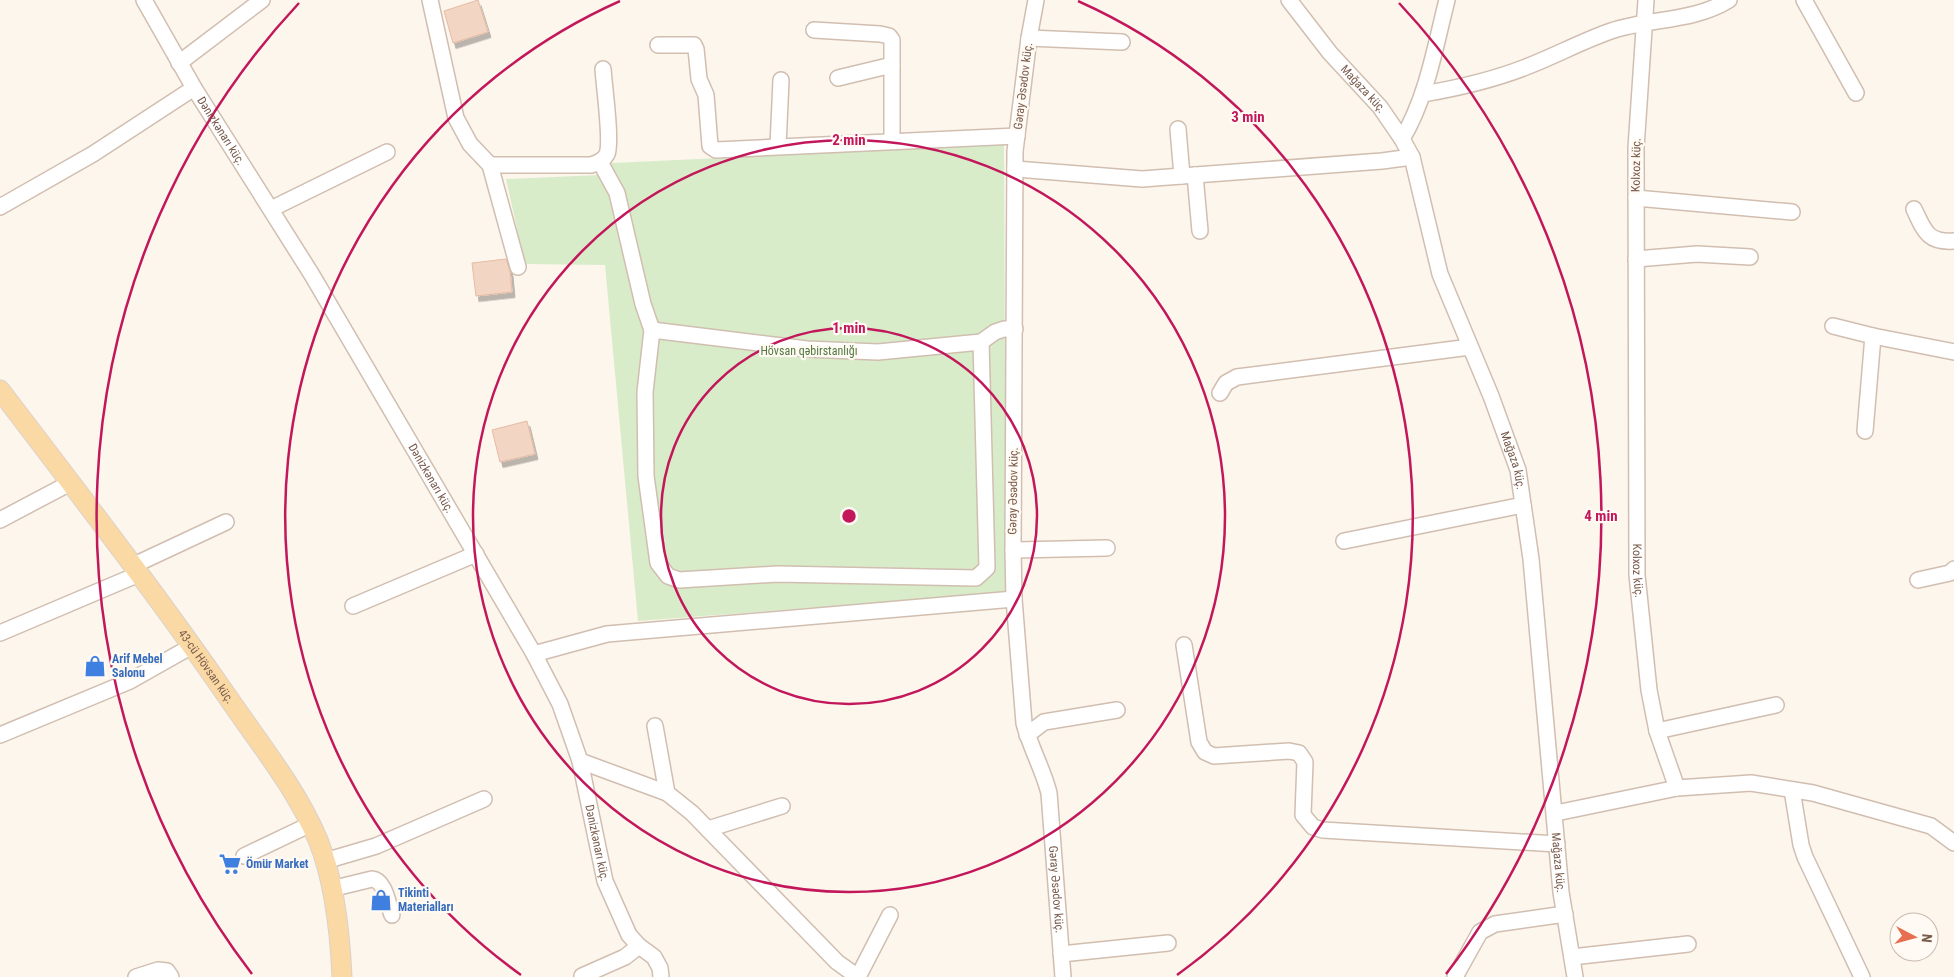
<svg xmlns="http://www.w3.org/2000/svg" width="1954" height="977" font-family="'Roboto Condensed',sans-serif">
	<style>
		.green { fill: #d8ecc9 }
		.building { fill: #f3d5c3; stroke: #e6bba3; filter: url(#shadow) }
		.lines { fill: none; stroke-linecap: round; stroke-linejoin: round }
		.minor-casing { stroke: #d1beb0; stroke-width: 18 }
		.major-casing { stroke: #dad1cd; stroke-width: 21 }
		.minor { stroke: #fff; stroke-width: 15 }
		.major { stroke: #fbd9a5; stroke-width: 19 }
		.ring { fill: none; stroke: #c2185b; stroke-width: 2.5 }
		.labels { text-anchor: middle; stroke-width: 4.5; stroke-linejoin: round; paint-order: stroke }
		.street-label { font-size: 12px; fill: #7a5c4d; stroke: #fffaf3 }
		.park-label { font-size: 12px; fill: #537a41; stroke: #fffaf3 }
		.shop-label { font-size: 12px; font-weight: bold; fill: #366cbe; stroke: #fffaf3; text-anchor: start }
		.centre { fill: #c2185b; stroke: #fffaf3; stroke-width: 2.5 }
		.ring-label { font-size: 15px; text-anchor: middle; font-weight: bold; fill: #c2185b; stroke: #fffaf3; stroke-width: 4.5; stroke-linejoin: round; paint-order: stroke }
	</style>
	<defs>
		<filter id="shadow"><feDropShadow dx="3" dy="5.5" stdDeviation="0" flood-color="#0004"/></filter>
	</defs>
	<rect width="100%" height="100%" fill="#fdf6ec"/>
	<path class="green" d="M1004 145 1006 593 638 621 605 265 525 264 506 179 599 175 612 163Z"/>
	<g class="building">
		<path d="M478 0 488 32 453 43 444 11Z"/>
		<path d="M506 259 510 271 512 292 476 296 472 263Z"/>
		<path d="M527 421 535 454 500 462 492 430Z"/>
	</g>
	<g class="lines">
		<g class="minor-casing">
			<g id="minor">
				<path id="s1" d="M144 0 194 88 312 275 534 654 560 704 580 761 605 881 629 935 639 946 654 957 660 968 661 977"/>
				<path d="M430 0 456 118 470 144 490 165 518 267"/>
				<path id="s2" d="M1036 0 1029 38 1015 151 1013 550 1014 599 1024 723C1030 747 1043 769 1049 793L1063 977"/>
				<path id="s3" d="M1289 0 1330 53 1380 107 1402 139 1412 157 1440 274 1491 396 1518 470 1531 559 1561 892 1575 977"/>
				<path id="s4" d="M1646 0 1636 148 1637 575 1649 690 1657 731 1677 788 1751 783 1813 793 1931 826 1954 843"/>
				<path d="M1804 0 1856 93"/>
				<path d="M814 30 880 34 889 36 892 40V141"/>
				<path d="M1029 38 1122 42"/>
				<path d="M658 45H694L696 49 699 79 706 95 710 146 716 150 1017 136"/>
				<path d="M179 63 262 0"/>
				<path d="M838 78 892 65"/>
				<path d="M1423 94C1458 88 1493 80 1526 67 1555 56 1582 41 1611 31 1649 18 1694 22 1729 0"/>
				<path d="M1178 129 1182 176"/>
				<path d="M1402 139C1427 97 1435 47 1447 0"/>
				<path d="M778 146 781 80"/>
				<path d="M600 162 617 193 643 304 652 330 645 392 646 476 658 563 668 576 679 580 777 574 976 578 987 568 981 342"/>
				<path d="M490 165H591C598 163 604 160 607 154 612 142 604 85 603 69"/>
				<path d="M1015 169 1142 179 1382 161 1412 157"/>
				<path d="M1195 175 1200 231"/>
				<path d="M1636 198 1792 212"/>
				<path d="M0 207 93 154 194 88"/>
				<path d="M271 209 387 152"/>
				<path d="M1914 209C1924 230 1927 243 1954 241"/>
				<path d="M1636 259 1697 254 1750 257"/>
				<path d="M1833 326 1873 336 1954 352"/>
				<path d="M652 330 807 349 878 352 981 342 995 332 1004 329H1015"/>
				<path d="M1220 393 1226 383 1237 377 1470 347"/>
				<path d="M1865 431 1873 336"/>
				<path d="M0 520 70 483"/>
				<path d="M1344 541 1523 505"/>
				<path d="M1013 550 1107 548"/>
				<path d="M132 566 226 522"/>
				<path d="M1918 580 1950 573 1954 569"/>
				<path d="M353 606 476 554"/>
				<path d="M0 633 139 574"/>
				<path d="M1184 645 1199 742 1205 752 1214 756 1289 751 1299 753 1305 762 1303 815 1313 827 1323 830 1557 844"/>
				<path d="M534 654 607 634 1014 599"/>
				<path d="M655 726 667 793"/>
				<path d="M1657 731 1776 705"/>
				<path d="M0 735 130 681 192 646"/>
				<path d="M1027 735 1044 722 1117 710"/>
				<path d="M580 761 667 793 692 813 837 962 858 977"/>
				<path d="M1792 790 1801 845 1805 857 1862 977"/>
				<path d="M1556 813 1677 788"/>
				<path d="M708 829 782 806"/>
				<path d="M244 856 311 824"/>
				<path d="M325 861 376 846 484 799"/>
				<path d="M331 889 372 879C385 880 388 904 392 915"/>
				<path d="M1061 954 1168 943"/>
				<path d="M1572 957 1688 944"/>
				<path d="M582 976 625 957 639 946"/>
				<path d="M136 977 158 970 167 971 171 977"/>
				<path d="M858 977 890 915"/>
				<path d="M1455 977 1480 932 1495 924 1565 914"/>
			</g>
		</g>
		<g class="major-casing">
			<g id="major">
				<path id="s5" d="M0 390C77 491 155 592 227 696 259 743 296 788 318 840 335 882 340 932 342 977"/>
			</g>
		</g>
		<use href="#minor" class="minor"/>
		<use href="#major" class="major"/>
	</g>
	<g class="ring">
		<circle cx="849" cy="516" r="188"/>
		<circle cx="849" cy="516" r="376"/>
		<path d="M521 975A564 564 0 0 1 620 1M1078 1A564 564 0 0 1 1177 975"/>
		<path d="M252 974A752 752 0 0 1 299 3M1399 3A752 752 0 0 1 1446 974"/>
	</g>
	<defs>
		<g id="shop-bare" transform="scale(1.725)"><path d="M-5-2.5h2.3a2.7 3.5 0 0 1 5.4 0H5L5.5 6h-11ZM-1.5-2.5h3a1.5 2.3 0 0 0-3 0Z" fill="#3f7fe0" stroke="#fffaf3" stroke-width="2.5" paint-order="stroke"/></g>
		<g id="supermarket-bare" transform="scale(1.725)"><path d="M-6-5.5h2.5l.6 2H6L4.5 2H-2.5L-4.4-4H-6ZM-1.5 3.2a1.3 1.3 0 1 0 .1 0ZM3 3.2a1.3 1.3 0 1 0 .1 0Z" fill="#3f7fe0" stroke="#fffaf3" stroke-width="2.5" paint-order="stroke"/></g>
	</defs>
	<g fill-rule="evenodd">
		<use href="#shop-bare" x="95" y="666"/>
		<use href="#supermarket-bare" x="230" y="864"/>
		<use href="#shop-bare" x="381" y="900"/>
	</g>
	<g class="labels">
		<g class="street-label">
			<text transform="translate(1023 86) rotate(-83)" y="4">Gəray Əsədov küç.</text>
			<text dy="4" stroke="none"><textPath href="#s3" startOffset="116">Mağaza küç.</textPath></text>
			<text dy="4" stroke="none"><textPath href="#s1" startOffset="152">Dənizkənarı küç.</textPath></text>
			<text transform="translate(1636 165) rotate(-89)" y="4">Kolxoz küç.</text>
			<text dy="4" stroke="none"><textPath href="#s3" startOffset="521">Mağaza küç.</textPath></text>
			<text dy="4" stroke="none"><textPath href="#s1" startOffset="558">Dənizkənarı küç.</textPath></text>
			<text transform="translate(1013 491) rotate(-89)" y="4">Gəray Əsədov küç.</text>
			<text dy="4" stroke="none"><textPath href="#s4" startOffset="571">Kolxoz küç.</textPath></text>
			<text dy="4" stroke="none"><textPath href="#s5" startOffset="345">43-cü Hövsan küç.</textPath></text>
			<text dy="4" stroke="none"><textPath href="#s1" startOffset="962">Dənizkənarı küç.</textPath></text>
			<text dy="4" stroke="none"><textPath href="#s3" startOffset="926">Mağaza küç.</textPath></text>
			<text dy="4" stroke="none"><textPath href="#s2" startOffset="896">Gəray Əsədov küç.</textPath></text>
		</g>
		<g class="park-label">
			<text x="809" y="355">Hövsan qəbirstanlığı</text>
		</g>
		<g class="shop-label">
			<text x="112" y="663">Arif Mebel<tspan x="112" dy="14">Salonu</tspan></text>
			<text x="246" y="868">Ömür Market</text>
			<text x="398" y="897">Tikinti<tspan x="398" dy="14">Materialları</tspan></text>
		</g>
	</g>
	<circle cx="849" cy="516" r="8" class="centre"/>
	<g class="ring-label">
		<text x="1248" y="122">3 min</text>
		<text x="849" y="145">2 min</text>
		<text x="849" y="333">1 min</text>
		<text x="1601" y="521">4 min</text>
	</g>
	<g transform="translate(1914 937) rotate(96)"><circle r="24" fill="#fffaf3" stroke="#cabbb1"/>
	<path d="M0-4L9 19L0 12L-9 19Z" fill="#e76f51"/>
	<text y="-8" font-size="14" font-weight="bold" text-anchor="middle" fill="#7a5c4d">N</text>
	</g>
</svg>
